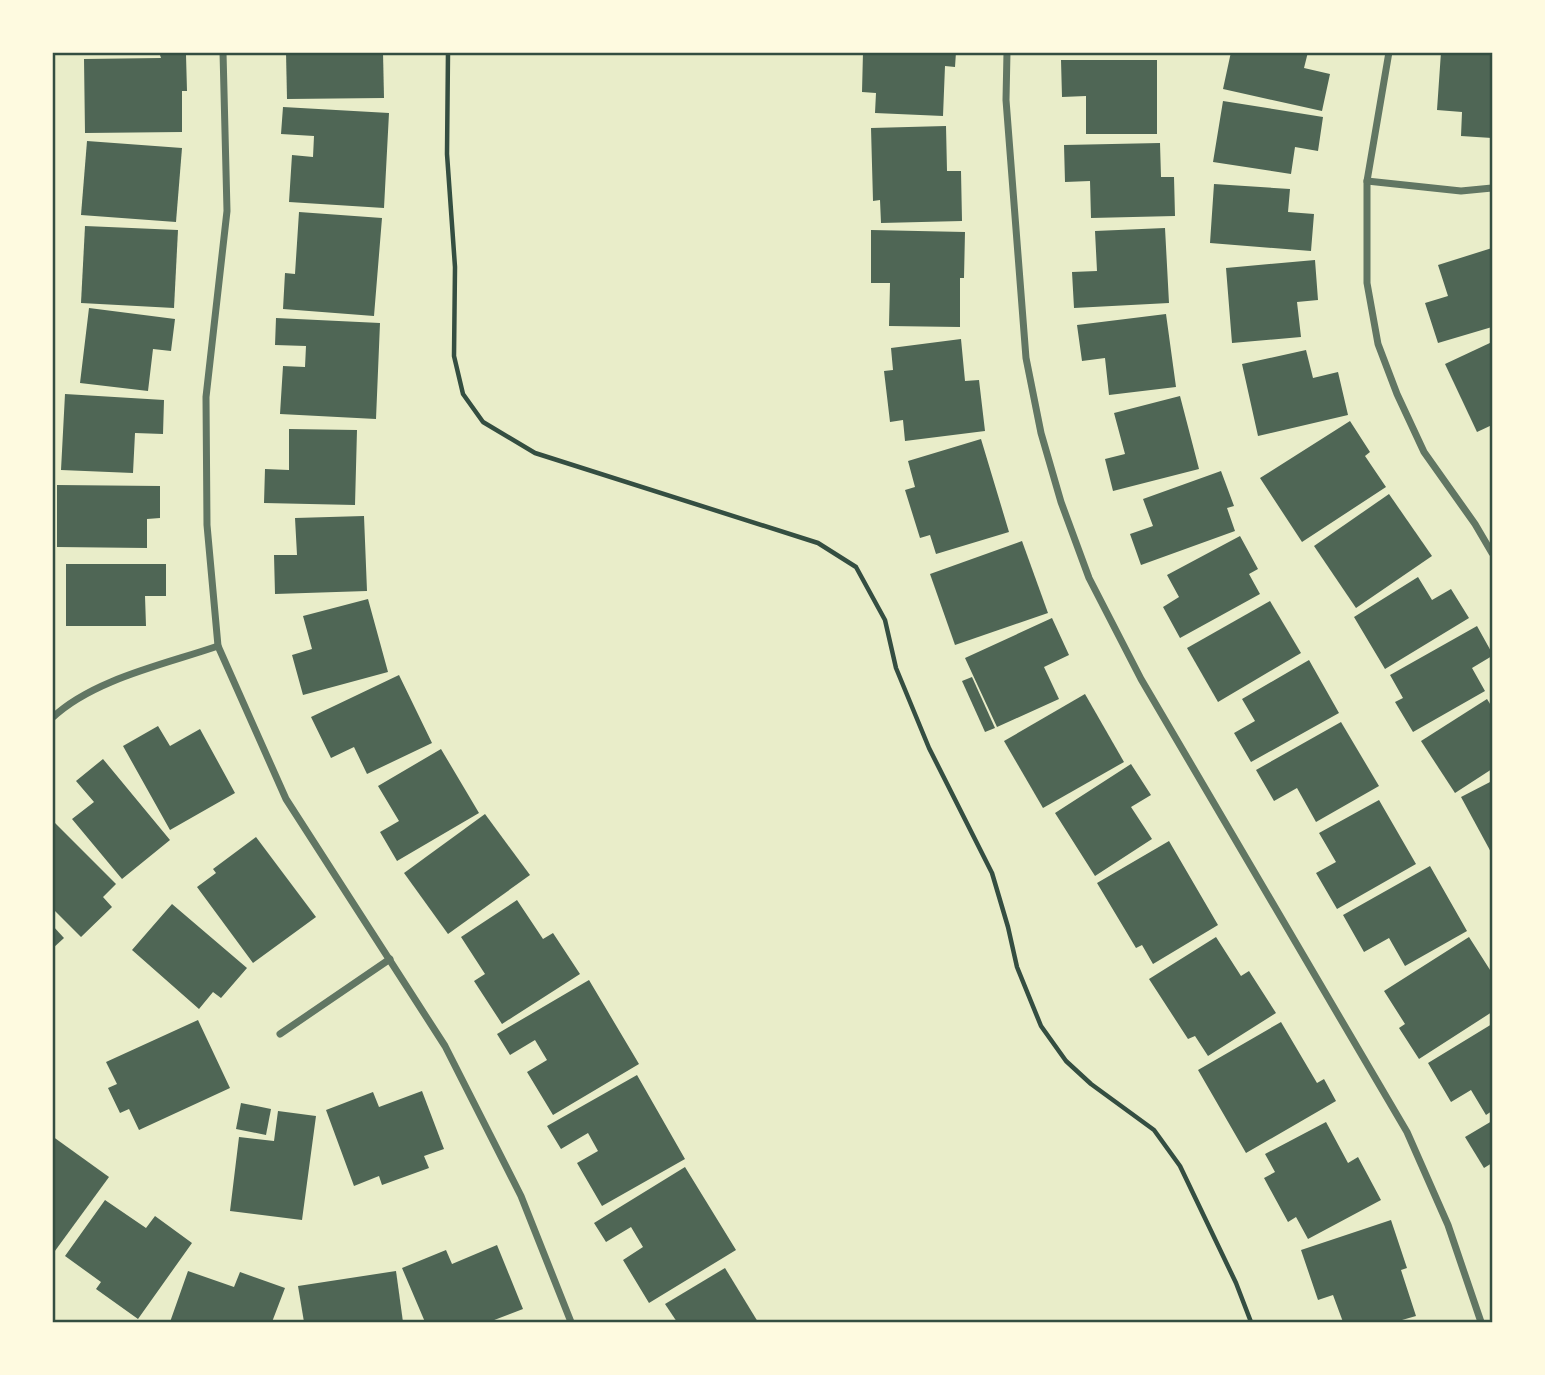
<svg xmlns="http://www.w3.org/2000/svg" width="1545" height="1375" font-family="Lato,sans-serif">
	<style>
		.building { fill: #4f6655 }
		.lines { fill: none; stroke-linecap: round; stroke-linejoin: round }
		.path { stroke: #344e41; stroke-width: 4.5 }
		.minor { stroke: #617663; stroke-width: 7 }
		.neatline { fill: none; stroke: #344e41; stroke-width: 2.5 }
	</style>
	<rect width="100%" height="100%" fill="#e9edc9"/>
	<g class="building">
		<path d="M286 52H383L384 98 287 99Z"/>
		<path d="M863 52H956L955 67 945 66 943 116 875 113 876 93 862 92Z"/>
		<path d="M1231 52H1308L1304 68 1330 74 1322 111 1223 89Z"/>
		<path d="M1441 52H1492V138L1461 136 1462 112 1437 110Z"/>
		<path d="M160 55H186L187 91H182V132L85 133 84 59 161 58Z"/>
		<path d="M1061 60H1157V134H1086V96L1062 97Z"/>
		<path d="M1223 101 1323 117 1318 151 1295 147 1291 174 1213 162Z"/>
		<path d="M283 107 389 113 384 208 289 202 292 155 313 157 314 136 281 134Z"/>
		<path d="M946 126 947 171H961L962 221 881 223 880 200 873 201 871 128Z"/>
		<path d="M87 141 182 148 176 222 81 215Z"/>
		<path d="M1160 143 1161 177H1174L1175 216 1091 218 1090 181 1065 182 1064 145Z"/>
		<path d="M1214 184 1290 189 1288 212 1314 214 1311 251 1210 243Z"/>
		<path d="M299 212 382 218 374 316 283 309 285 273 295 274Z"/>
		<path d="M85 226 178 230 174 308 81 303Z"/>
		<path d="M1165 228 1169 303 1074 308 1072 272 1097 271 1095 231Z"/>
		<path d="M871 230 965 232 964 278H960V327L889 326 890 283H871Z"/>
		<path d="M1492 248V327L1438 343 1425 303 1448 296 1438 265Z"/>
		<path d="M1315 260 1318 300 1297 302 1301 337 1232 343 1226 268Z"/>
		<path d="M89 308 175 319 171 351 153 349 148 391 80 383Z"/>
		<path d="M1166 314 1176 387 1109 395 1105 358 1082 361 1077 325Z"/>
		<path d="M276 318 380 323 376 419 280 414 283 366 305 367 306 346 275 345Z"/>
		<path d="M961 339 965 381 979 380 985 431 905 441 903 420 890 422 884 371 893 370 891 348Z"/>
		<path d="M1492 342V425L1477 432 1445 364Z"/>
		<path d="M1306 350 1313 378 1338 372 1348 415 1258 436 1242 364Z"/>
		<path d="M65 394 164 400 163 434 135 433 133 473 61 470Z"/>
		<path d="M1180 396 1199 469 1113 491 1105 459 1125 454 1114 413Z"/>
		<path d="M1350 421 1370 452 1365 456 1386 487 1302 542 1260 478Z"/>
		<path d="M289 429 357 430 355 505 264 503 265 469 289 470Z"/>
		<path d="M981 439 1009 532 936 554 930 535 920 538 905 490 915 487 908 461Z"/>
		<path d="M1221 471 1234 506 1227 508 1235 531 1141 565 1130 534 1153 526 1143 499Z"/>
		<path d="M57 485 160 486V518L147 519V548L57 547Z"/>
		<path d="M1389 494 1432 556 1356 608 1314 546Z"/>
		<path d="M364 516 367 591 275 594 274 555H297L295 518Z"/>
		<path d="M1240 536 1258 569 1249 574 1260 594 1180 638 1163 607 1179 597 1167 575Z"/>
		<path d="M1022 541 1048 613 955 645 930 574Z"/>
		<path d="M66 564H166V596H145L146 626H66Z"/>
		<path d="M1418 577 1432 600 1451 589 1469 618 1385 669 1354 617Z"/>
		<path d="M368 599 388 672 303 695 292 655 312 649 303 616Z"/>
		<path d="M1270 601 1301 653 1218 702 1187 648Z"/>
		<path d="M1052 618 1069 655 1044 667 1059 699 997 727 965 658Z"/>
		<path d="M1477 626 1492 653V656L1472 668 1485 691 1413 732 1395 702 1403 698 1390 675Z"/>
		<path d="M1309 660 1339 713 1251 762 1234 733 1255 721 1242 699Z"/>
		<path d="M399 675 432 743 367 774 354 747 331 758 311 717Z"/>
		<path d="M972 677 995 728 985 732 962 681Z"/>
		<path d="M1085 694 1124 762 1043 808 1004 741Z"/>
		<path d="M1487 699 1492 707V769L1455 793 1421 741Z"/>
		<path d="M1341 722 1379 786 1316 822 1297 788 1274 801 1256 770Z"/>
		<path d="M158 726 170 746 200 729 235 793 170 830 123 746Z"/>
		<path d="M441 749 479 813 397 861 380 832 399 821 378 786Z"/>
		<path d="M103 759 170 840 122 879 72 819 94 802 76 781Z"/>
		<path d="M1131 764 1151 795 1131 807 1152 839 1095 876 1055 813Z"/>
		<path d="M1492 781V854L1461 797Z"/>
		<path d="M1379 800 1416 864 1337 909 1316 873 1336 862 1319 833Z"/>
		<path d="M485 814 530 875 448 934 404 873Z"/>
		<path d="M52 820 116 884 103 897 112 907 81 937 52 908Z"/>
		<path d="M256 837 316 917 253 963 197 887 216 873 213 869Z"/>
		<path d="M1169 841 1218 925 1153 964 1142 945 1136 948 1097 883Z"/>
		<path d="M1430 866 1467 931 1405 966 1389 938 1364 952 1343 915Z"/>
		<path d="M517 900 543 939 553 933 580 974 502 1024 474 981 485 974 461 937Z"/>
		<path d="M172 904 247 968 221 998 213 992 199 1009 132 950Z"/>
		<path d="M52 925 64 938 52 949Z"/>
		<path d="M1216 937 1241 976 1249 971 1276 1013 1208 1056 1195 1036 1188 1039 1149 979Z"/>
		<path d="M1469 937 1492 973V1012L1419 1059 1399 1028 1405 1024 1384 991Z"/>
		<path d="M589 980 639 1064 553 1115 527 1072 547 1060 535 1040 510 1055 497 1034Z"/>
		<path d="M198 1020 230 1088 139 1130 129 1109 120 1113 108 1088 117 1084 106 1062Z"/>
		<path d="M1281 1022 1317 1083 1324 1079 1336 1101 1246 1153 1198 1070Z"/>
		<path d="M1492 1024V1111L1486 1115 1471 1090 1451 1102 1428 1063Z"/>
		<path d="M637 1075 685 1159 602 1206 577 1163 598 1151 588 1133 561 1149 547 1126Z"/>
		<path d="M422 1091 444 1149 424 1156 429 1168 382 1185 379 1176 354 1186 326 1110 373 1092 379 1107Z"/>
		<path d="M241 1103 271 1109 266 1135 236 1129Z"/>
		<path d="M278 1111 316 1116 302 1220 230 1211 239 1137 274 1141Z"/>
		<path d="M1492 1121V1163L1484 1168 1465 1137Z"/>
		<path d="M1326 1122 1348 1163 1358 1157 1381 1200 1308 1239 1296 1217 1288 1222 1264 1178 1275 1172 1265 1154Z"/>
		<path d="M52 1136 109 1177 52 1255Z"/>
		<path d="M685 1167 736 1250 649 1303 623 1260 643 1247 631 1227 606 1242 594 1223Z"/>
		<path d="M105 1200 146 1228 155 1216 192 1243 138 1319 96 1289 101 1282 65 1256Z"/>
		<path d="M1391 1220 1407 1268 1401 1270 1416 1316 1395 1322H1343L1333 1295 1318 1300 1301 1250Z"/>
		<path d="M497 1245 523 1309 489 1322H425L402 1268 446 1250 452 1264Z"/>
		<path d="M725 1268 758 1322H677L665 1304Z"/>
		<path d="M188 1271 234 1287 240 1272 285 1288 272 1322H170Z"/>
		<path d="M396 1271 403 1322H304L298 1286Z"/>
	</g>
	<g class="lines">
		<path class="path" d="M448 52 447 154 455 267 454 356 463 394 483 422 535 453 818 543 856 567 885 620 896 668 929 748 992 873 1008 927 1017 967 1041 1026 1066 1061 1091 1084 1154 1130 1180 1166 1236 1283 1251 1322"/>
		<g class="minor">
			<path d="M223 52 227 211 206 397 207 525 218 646 286 799 445 1046 521 1196 571 1322"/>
			<path d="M1007 52 1006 100 1026 358 1041 433 1061 502 1089 578 1141 679 1407 1132 1448 1225 1481 1322"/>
			<path d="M1389 52 1367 181V283L1378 344 1397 394 1424 452 1475 524 1492 553"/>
			<path d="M1367 181 1461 191 1492 188"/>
			<path d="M52 718C93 679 166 664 218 646"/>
			<path d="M280 1034 390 959"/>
		</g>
	</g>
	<rect width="1545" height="1375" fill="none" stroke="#fefae0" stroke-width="108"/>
	<rect x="54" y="54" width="1437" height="1267" class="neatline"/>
</svg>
